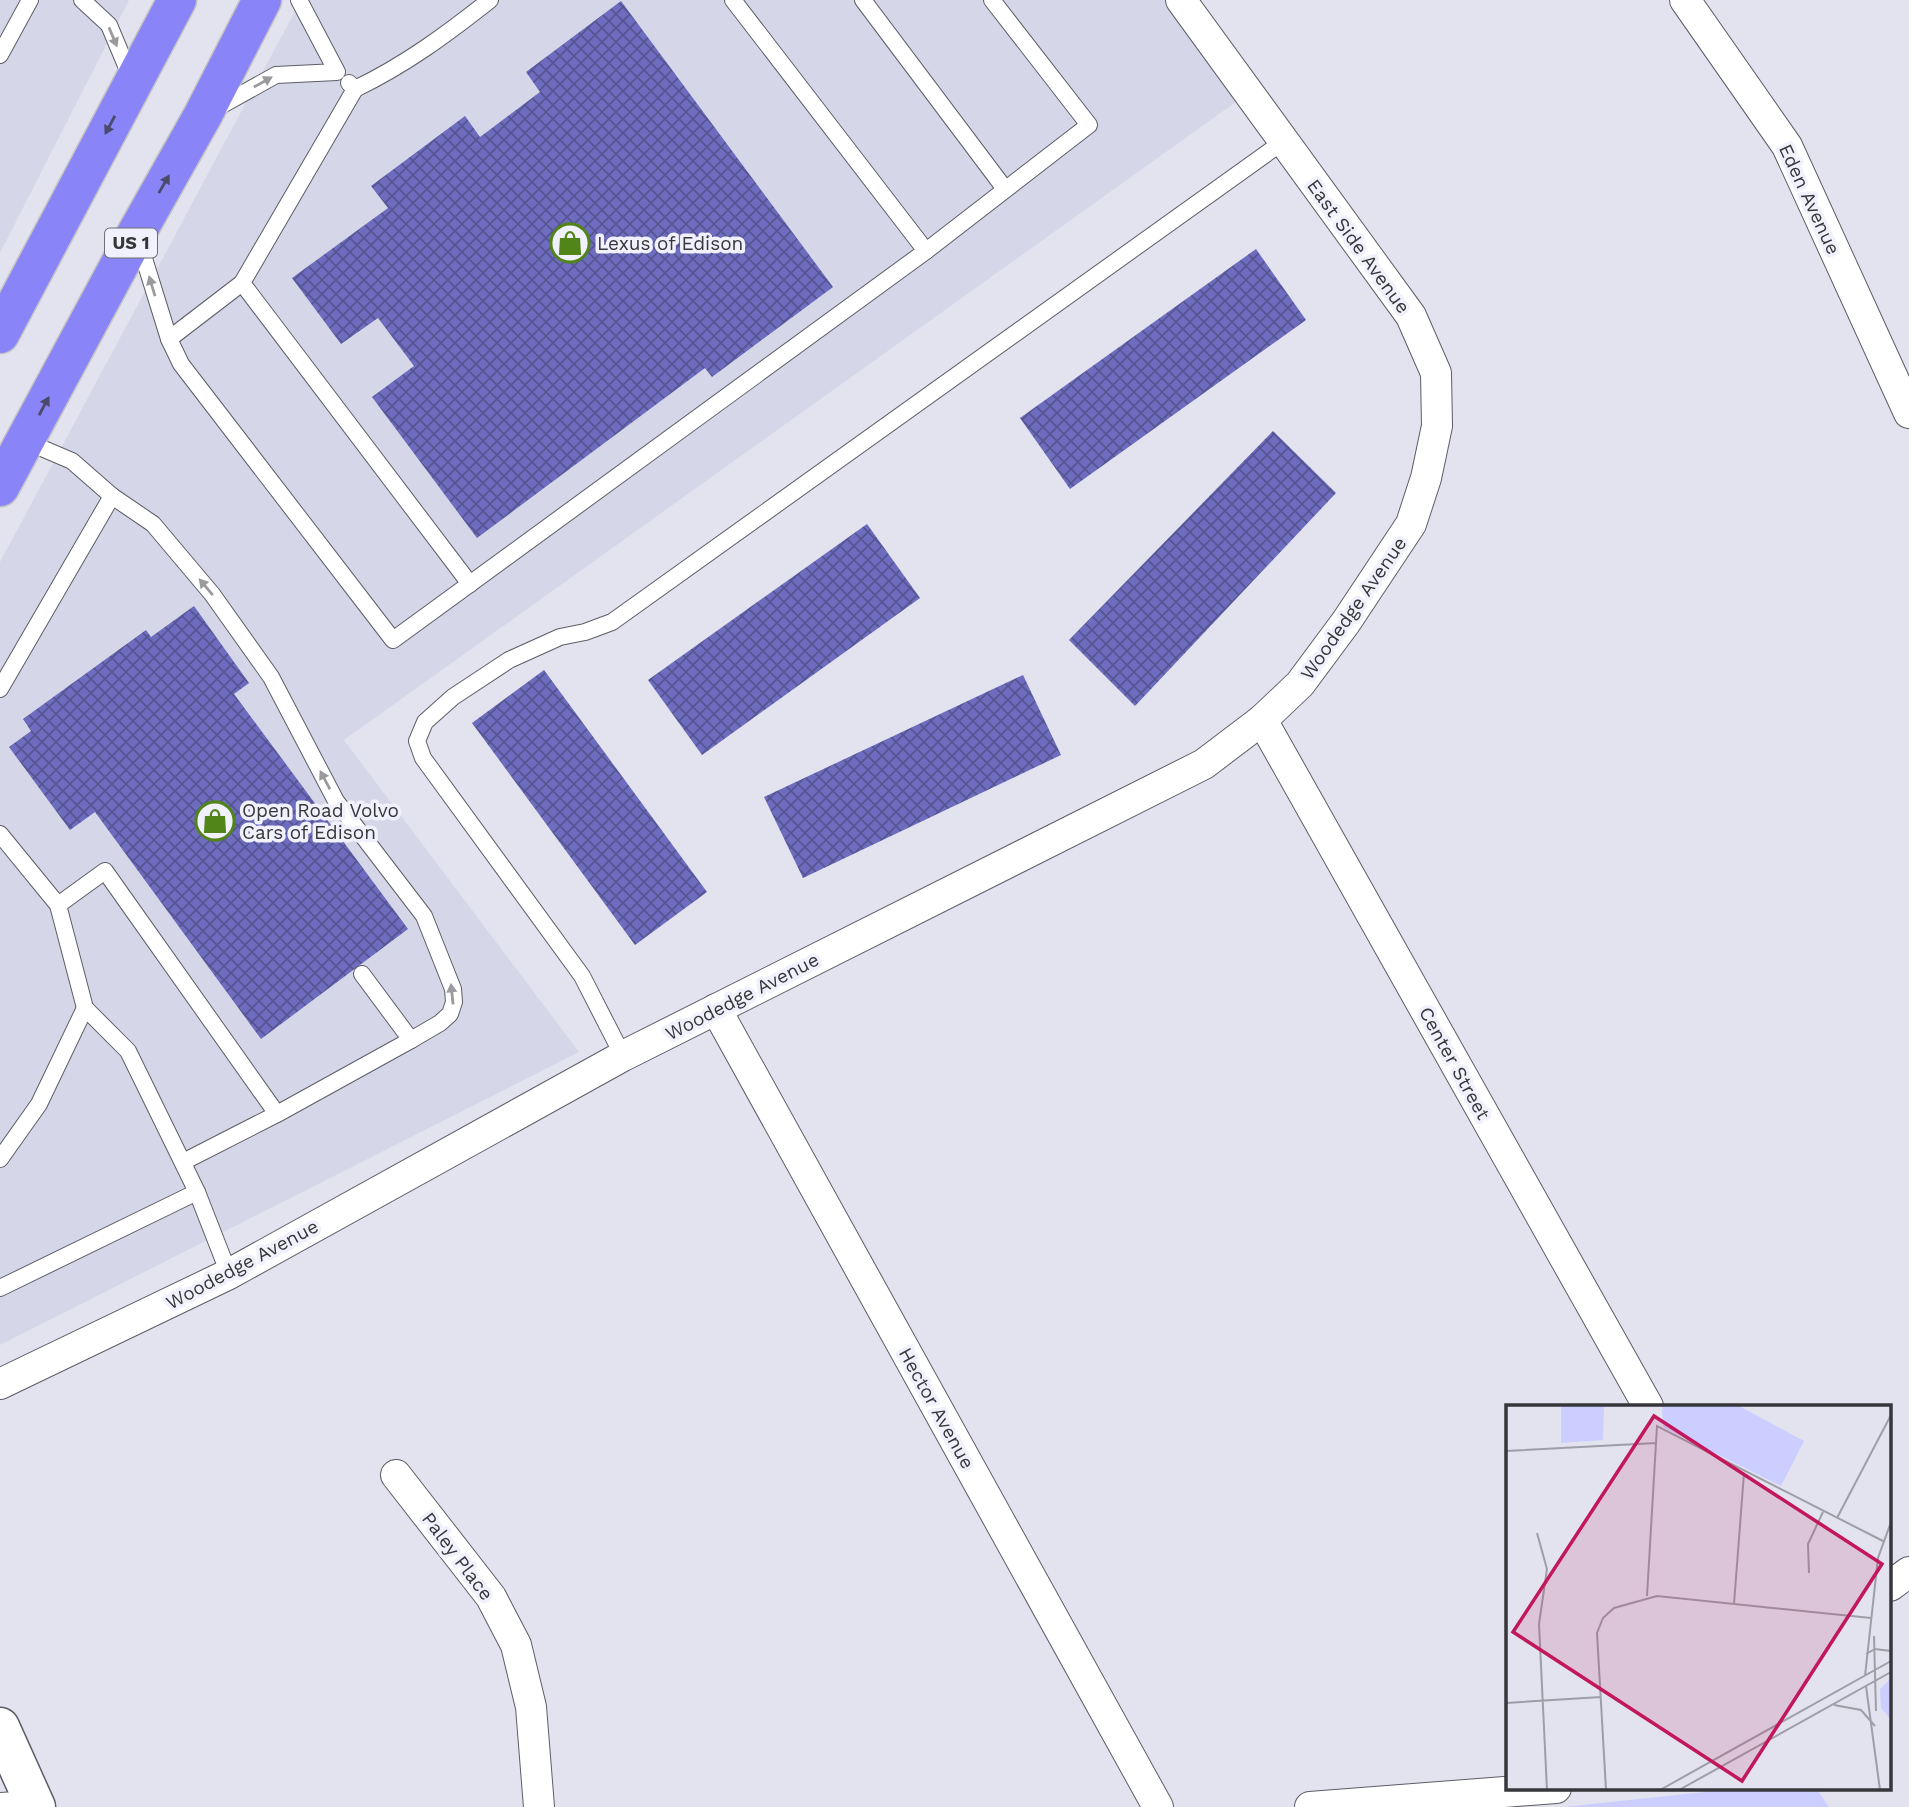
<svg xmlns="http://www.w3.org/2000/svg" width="1909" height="1807" font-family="'Work Sans',sans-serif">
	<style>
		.built { fill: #d5d7e9 }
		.green { fill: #cbcefe }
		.building { fill: url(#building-cross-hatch) }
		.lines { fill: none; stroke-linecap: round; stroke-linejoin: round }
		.lane-casing { stroke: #5d5d67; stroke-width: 18 }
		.street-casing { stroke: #5d5d67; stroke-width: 32 }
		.secondary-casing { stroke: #5d5d67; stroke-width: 41 }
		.highway-casing { stroke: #c3c3c4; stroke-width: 41 }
		.lane { stroke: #fff; stroke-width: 16 }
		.street { stroke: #fff; stroke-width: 30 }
		.secondary { stroke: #fff; stroke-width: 38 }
		.highway { stroke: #8985f8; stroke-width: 38 }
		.oneway { fill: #9a9a9d }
		.oneway2 { fill: #4b4a6a }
		.labels { text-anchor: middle; stroke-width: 7; stroke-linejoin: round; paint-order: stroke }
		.shield { fill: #f0f1fc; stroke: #6e6e75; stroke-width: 2 }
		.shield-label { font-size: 18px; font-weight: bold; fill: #36363b }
		.street-label { font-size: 19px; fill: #36363b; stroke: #f0f1fc }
		.poi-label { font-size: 19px; fill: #36363b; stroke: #f0f1fc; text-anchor: start }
		.inset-road { fill: none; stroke: #9d9ea7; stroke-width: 2 }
		.view { fill: #c2185b; fill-opacity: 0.15; stroke: #c2185b; stroke-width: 3.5 }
		.inset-edge { fill: none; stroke: #36363b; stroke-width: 3.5 }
	</style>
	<defs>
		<pattern id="building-cross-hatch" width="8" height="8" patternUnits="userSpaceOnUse" patternTransform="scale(1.75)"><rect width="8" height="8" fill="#6d6cbe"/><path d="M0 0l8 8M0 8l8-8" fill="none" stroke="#565593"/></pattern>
	</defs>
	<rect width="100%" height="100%" fill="#e2e3ef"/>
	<g class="built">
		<path d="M0 0H129L0 253Z"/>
		<path d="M301 0H1174L1247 94 344 740 579 1052 0 1345V562Z"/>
	</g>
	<path class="green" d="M1742 1788H1816L1829 1807H1564Z"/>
	<g class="building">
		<path d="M621 1 833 287 712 377 705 368 477 538 372 397 414 366 378 318 341 344 292 278 388 208 371 186 465 116 480 137 540 92 526 72Z"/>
		<path d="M1256 249 1306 320 1070 489 1020 418Z"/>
		<path d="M1273 431 1336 493 1135 706 1069 640Z"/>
		<path d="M867 524 920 598 702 755 648 680Z"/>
		<path d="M194 606 249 683 234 694 408 929 261 1039 95 812 70 830 9 747 31 731 23 719 146 630 151 637Z"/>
		<path d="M544 670 707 892 635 945 472 723Z"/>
		<path d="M1023 675 1061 755 803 878 764 797Z"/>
	</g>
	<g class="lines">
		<g class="lane-casing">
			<g id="lane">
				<path d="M82 0 109 25 132 80"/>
				<path d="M863 0 1005 189"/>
				<path d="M0 55 30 0"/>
				<path d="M349 83 355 89C405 65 447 34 490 0"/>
				<path d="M215 109 276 75 337 72 299 0"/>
				<path d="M138 239 169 339 181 364 393 640 926 251 733 0"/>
				<path d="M926 251 1089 125 992 0"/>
				<path d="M242 283 470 584"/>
				<path d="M169 339 242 283 355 89"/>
				<path d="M112 496 153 524 212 594 271 677 336 801 424 916 453 989 454 1002 450 1014 440 1023 411 1040"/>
				<path d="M0 689 112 496 72 461 25 441"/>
				<path d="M0 834 58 905 85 1008 128 1051 197 1192 229 1274"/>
				<path d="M58 905 105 871 277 1114"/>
				<path d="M623 1056 582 976 423 758 417 741 425 722 453 697 509 660 560 637 585 632 612 622 1284 141"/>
				<path d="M0 1159 39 1104 85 1008"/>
				<path d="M183 1162 277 1114 411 1040 362 974"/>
				<path d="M0 1288 197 1192"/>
				<path d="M0 1801 32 1799"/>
			</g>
		</g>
		<g class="street-casing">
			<g id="street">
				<path d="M1685 0 1787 146 1909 413"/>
				<path d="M1262 720 1648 1406"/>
				<path d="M716 1009 1158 1807"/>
				<path d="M0 1384 229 1274 623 1056 1204 764 1262 720 1300 684 1346 622 1411 524 1426 478 1437 426 1436 373 1411 316 1181 0"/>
				<path d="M396 1475 491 1597 516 1645 531 1707 539 1807"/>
				<path d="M1890 1586 1909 1572"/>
				<path d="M1310 1807 1556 1788"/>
			</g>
		</g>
		<g class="secondary-casing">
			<path id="secondary" d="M0 1727 36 1807"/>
		</g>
		<g class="highway-casing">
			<g id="highway">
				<path d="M0 334 177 0"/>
				<path d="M0 487 136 234 203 115 262 0"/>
			</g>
		</g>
		<use href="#lane" class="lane"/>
		<use href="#street" class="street"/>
		<use href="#secondary" class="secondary"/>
		<use href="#highway" class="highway"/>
	</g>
	<defs><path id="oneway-solid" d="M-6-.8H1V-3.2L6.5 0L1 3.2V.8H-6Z" transform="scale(1.75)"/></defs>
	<g class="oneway">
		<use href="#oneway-solid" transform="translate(113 37) rotate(67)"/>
		<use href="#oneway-solid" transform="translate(263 82) rotate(-29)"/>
		<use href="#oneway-solid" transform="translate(152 286) rotate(-107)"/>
		<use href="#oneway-solid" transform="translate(206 587) rotate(-130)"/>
		<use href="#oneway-solid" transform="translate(325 780) rotate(-118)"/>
		<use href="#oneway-solid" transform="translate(452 994) rotate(-96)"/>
	</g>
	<g class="oneway2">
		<use href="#oneway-solid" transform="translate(110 125) rotate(118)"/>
		<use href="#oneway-solid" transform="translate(164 184) rotate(-60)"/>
		<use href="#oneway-solid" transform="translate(44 406) rotate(-62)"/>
	</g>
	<defs>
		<g id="shop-ring" transform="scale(2.0125)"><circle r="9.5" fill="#f0f1fc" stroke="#518419" stroke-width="1.5"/><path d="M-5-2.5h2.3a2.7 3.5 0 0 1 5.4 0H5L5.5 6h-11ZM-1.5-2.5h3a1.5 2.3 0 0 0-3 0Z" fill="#518419"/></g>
	</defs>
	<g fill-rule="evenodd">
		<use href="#shop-ring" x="570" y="243"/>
		<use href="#shop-ring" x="215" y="821"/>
	</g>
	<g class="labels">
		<rect class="shield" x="105" y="228.5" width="52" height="29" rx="5"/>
		<g class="shield-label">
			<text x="131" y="249">US 1</text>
		</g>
		<g class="street-label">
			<text transform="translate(1810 199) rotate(65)" y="7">Eden Avenue</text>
			<text transform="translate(1359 246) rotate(54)" y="7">East Side Avenue</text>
			<text transform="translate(1353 608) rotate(-55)" y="7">Woodedge Avenue</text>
			<text transform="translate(742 996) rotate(-27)" y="7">Woodedge Avenue</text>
			<text transform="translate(1455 1063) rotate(61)" y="7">Center Street</text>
			<text transform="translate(242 1264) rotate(-28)" y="7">Woodedge Avenue</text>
			<text transform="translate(937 1408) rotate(61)" y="7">Hector Avenue</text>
			<text transform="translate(458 1556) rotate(53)" y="7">Paley Place</text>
		</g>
		<g class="poi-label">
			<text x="597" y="250">Lexus of Edison</text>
			<text x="242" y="817">Open Road Volvo<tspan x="242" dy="22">Cars of Edison</tspan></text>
		</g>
	</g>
	<g transform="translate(1506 1405)">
		<rect width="385" height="385" fill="#e2e3ef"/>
		<path d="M55 0H231L298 36 275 81 157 22 156 0 98 2 97 35 55 38ZM385 273V315L375 303 374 284Z" fill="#cbcefe"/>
		<path class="inset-road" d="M0 46 150 38M331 113 385 10M31 128 41 164 33 219 41 385M303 168 302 139 317 107M141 191 151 21 377 136M228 199 238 68M368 231 370 306M360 249 369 244 385 246M359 271 372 153 385 117M360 281 374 385M0 298 95 292M328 300 355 305 369 321M100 385 91 228 97 213 108 203 151 191 365 213M154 385 385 256M173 385 385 267"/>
		<path class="view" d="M148 11 376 159 236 376 7 227Z"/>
		<rect width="385" height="385" class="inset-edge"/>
	</g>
</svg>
